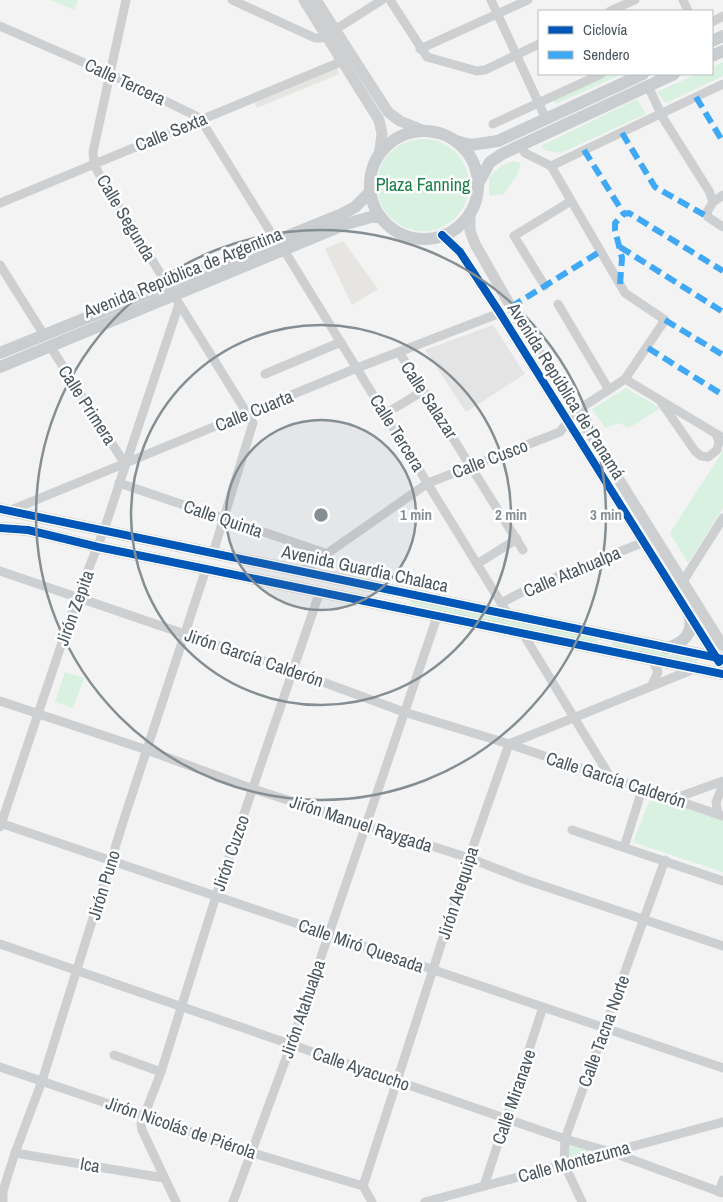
<svg xmlns="http://www.w3.org/2000/svg" width="723" height="1202" font-family="'Archivo Narrow',sans-serif">
	<style>
		.commercial { fill: #e7e5e2 }
		.education { fill: #e5e4e5 }
		.green { fill: #d9f1e0 }
		.lines { fill: none; stroke-linecap: round; stroke-linejoin: round }
		.minor { stroke: #cdcfd1; stroke-width: 9 }
		.secondary { stroke: #cdcfd1; stroke-width: 11 }
		.primary { stroke: #c9cdcf; stroke-width: 12 }
		.quiet { stroke: #3fa9f5; stroke-width: 6; stroke-dasharray: 12 6; stroke-linecap: butt }
		.cycleway-casing { stroke: #fff; stroke-width: 11 }
		.cycleway { stroke: #0057b8; stroke-width: 8 }
		.ring { fill: none; stroke: #858e93; stroke-width: 2.5 }
		.labels { text-anchor: middle; stroke-width: 5; stroke-linejoin: round; paint-order: stroke }
		.street-label { font-size: 18px; fill: #4a575f; stroke: #fff }
		.park-label { font-size: 18px; fill: #1b8045; stroke: #fff }
		.centre { fill: #858e93; stroke: #fff; stroke-width: 2.5 }
		.ring-label { font-size: 15px; text-anchor: middle; font-weight: bold; fill: #858e93; stroke: #fff; stroke-width: 5; stroke-linejoin: round; paint-order: stroke }
	</style>
	<rect width="100%" height="100%" fill="#f3f3f3"/>
	<g class="commercial">
		<path d="M334 60 339 74 257 108 251 94Z"/>
		<path d="M343 241 378 289 352 305 325 249Z"/>
	</g>
	<path class="education" d="M493 325 525 374 466 412 425 350Z"/>
	<g class="green">
		<path d="M51 0H78L74 10Z"/>
		<path d="M723 62V76L666 103 657 92 697 74H712V67Z"/>
		<path d="M608 74H622L556 104 552 99Z"/>
		<path d="M637 99 646 114 561 153 544 150 541 146Z"/>
		<circle cx="423" cy="185" r="46"/>
		<path d="M513 161 521 163 518 173 504 194 489 196V177L500 167Z"/>
		<path d="M626 388 660 408 629 428 619 423 605 428 592 409Z"/>
		<path d="M723 451V508L688 563 670 533Z"/>
		<path d="M414 599 594 637 599 640 594 643 414 605 409 601Z"/>
		<path d="M615 640 696 657 697 664 613 646 611 642Z"/>
		<path d="M65 672 84 678 73 708 55 702Z"/>
		<path d="M651 797 723 820V872L633 842Z"/>
		<path d="M570 1143 589 1150 588 1152 569 1158 566 1154Z"/>
	</g>
	<g class="lines">
		<g class="minor">
			<path d="M126 0 93 152 94 164 100 176 253 423 213 553"/>
			<path d="M232 0 315 38H322L382 0"/>
			<path d="M390 0 427 57 477 71 485 70 539 44"/>
			<path d="M491 0 546 119"/>
			<path d="M683 0 688 11"/>
			<path d="M610 11 635 0"/>
			<path d="M712 22 723 16"/>
			<path d="M0 26 110 74 196 116 201 120 276 241"/>
			<path d="M420 49 528 0"/>
			<path d="M648 86 663 118 709 191 713 202 707 212 708 217 723 227"/>
			<path d="M493 124 601 74"/>
			<path d="M520 145 525 153 551 166 723 84"/>
			<path d="M551 166 625 293 665 320 625 379 723 438"/>
			<path d="M713 202 723 195"/>
			<path d="M0 203 343 61"/>
			<path d="M284 250 509 616"/>
			<path d="M0 265 44 335"/>
			<path d="M545 286 514 236 571 201"/>
			<path d="M558 304 609 390"/>
			<path d="M50 346 125 464"/>
			<path d="M399 352 523 550"/>
			<path d="M265 374 341 342"/>
			<path d="M661 402 695 451 701 456 708 457 717 450 719 442 716 434"/>
			<path d="M385 414 423 391"/>
			<path d="M119 483 328 554"/>
			<path d="M9 511 357 368 500 313"/>
			<path d="M477 564 517 539"/>
			<path d="M0 571 293 671 404 712 509 744 723 816"/>
			<path d="M302 571 428 483 560 432 575 412 625 379"/>
			<path d="M682 583 723 518"/>
			<path d="M501 603 532 587 644 542"/>
			<path d="M522 632 612 780"/>
			<path d="M652 685 658 672 652 659"/>
			<path d="M0 701 147 750 253 789 469 858 523 879 723 946"/>
			<path d="M509 744 694 669"/>
			<path d="M673 799 723 781"/>
			<path d="M718 814 716 802 723 785"/>
			<path d="M0 823 723 1068"/>
			<path d="M0 827 77 598 104 530 179 304"/>
			<path d="M572 830 723 881"/>
			<path d="M624 847 642 790"/>
			<path d="M0 944 565 1139 611 1152 723 1193"/>
			<path d="M114 1055 161 1072"/>
			<path d="M0 1067 253 1153 363 1186"/>
			<path d="M15 1153 164 1178"/>
			<path d="M363 1186 469 858 509 744"/>
			<path d="M363 1186 372 1202"/>
			<path d="M484 1186 543 1007"/>
			<path d="M719 1192 723 1180"/>
			<path d="M3 1202V1191L15 1153 42 1081 124 819 206 569"/>
			<path d="M176 1202 142 1130 141 1124 161 1072 216 896 320 591"/>
			<path d="M233 1202 291 1045 437 617"/>
			<path d="M425 1202 723 1122"/>
			<path d="M582 1202 564 1164 565 1139 665 860"/>
		</g>
		<g class="secondary">
			<path d="M304 0 379 120 382 134 379 155"/>
			<path d="M316 0 388 112 400 121 425 131"/>
			<path d="M470 212V231L475 244 511 307 723 646"/>
			<path d="M442 235 460 252 500 313 723 669"/>
		</g>
		<g class="primary">
			<path d="M712 41 723 36"/>
			<path d="M712 56 723 51"/>
			<circle cx="424" cy="185" r="54"/>
			<path d="M456 141 471 145 498 141 643 74"/>
			<path d="M478 184 490 162 502 154 674 74"/>
			<path d="M0 353 342 214 355 207 370 192"/>
			<path d="M0 367 346 224 371 217H381"/>
			<path d="M0 509 723 659"/>
			<path d="M0 528 28 530 98 547 723 674"/>
			<path d="M666 648C683 644 695 633 689 614"/>
		</g>
		<g class="quiet">
			<path d="M696 97 723 142"/>
			<path d="M622 133 655 187 708 217"/>
			<path d="M584 150 624 214"/>
			<path d="M620 247 723 312"/>
			<path d="M620 284 622 258 615 230V223L624 214 629 213 723 271"/>
			<path d="M511 307 601 251"/>
			<path d="M665 320 723 355"/>
			<path d="M648 348 723 395"/>
		</g>
		<g class="cycleway-casing">
			<g id="cycleway">
				<path d="M442 235 460 252 500 313 719 662"/>
				<path d="M0 509 723 659"/>
				<path d="M0 528 28 530 98 547 723 674"/>
			</g>
		</g>
		<use href="#cycleway" class="cycleway"/>
	</g>
	<circle cx="321" cy="515" r="95" fill="#858e93" fill-opacity=".12"/>
	<g class="ring">
		<circle cx="321" cy="515" r="95"/>
		<circle cx="321" cy="515" r="190"/>
		<circle cx="321" cy="515" r="285"/>
	</g>
	<g class="labels">
		<g class="street-label">
			<text transform="translate(125 82) rotate(25)" y="6">Calle Tercera</text>
			<text transform="translate(171 132) rotate(-22)" y="6">Calle Sexta</text>
			<text transform="translate(126 218) rotate(59)" y="6">Calle Segunda</text>
			<text transform="translate(183 273) rotate(-22)" y="6">Avenida República de Argentina</text>
			<text transform="translate(566 391) rotate(58)" y="6">Avenida República de Panamá</text>
			<text transform="translate(429 400) rotate(57)" y="6">Calle Salazar</text>
			<text transform="translate(87 405) rotate(57)" y="6">Calle Primera</text>
			<text transform="translate(254 411) rotate(-22)" y="6">Calle Cuarta</text>
			<text transform="translate(397 433) rotate(58)" y="6">Calle Tercera</text>
			<text transform="translate(490 459) rotate(-21)" y="6">Calle Cusco</text>
			<text transform="translate(223 519) rotate(19)" y="6">Calle Quinta</text>
			<text transform="translate(365 569) rotate(12)" y="6">Avenida Guardia Chalaca</text>
			<text transform="translate(572 572) rotate(-23)" y="6">Calle Atahualpa</text>
			<text transform="translate(75 608) rotate(-70)" y="6">Jirón Zepita</text>
			<text transform="translate(254 658) rotate(19)" y="6">Jirón García Calderón</text>
			<text transform="translate(616 780) rotate(18)" y="6">Calle García Calderón</text>
			<text transform="translate(361 824) rotate(18)" y="6">Jirón Manuel Raygada</text>
			<text transform="translate(231 853) rotate(-71)" y="6">Jirón Cuzco</text>
			<text transform="translate(104 885) rotate(-73)" y="6">Jirón Puno</text>
			<text transform="translate(458 893) rotate(-72)" y="6">Jirón Arequipa</text>
			<text transform="translate(361 946) rotate(19)" y="6">Calle Miró Quesada</text>
			<text transform="translate(303 1009) rotate(-71)" y="6">Jirón Atahualpa</text>
			<text transform="translate(604 1031) rotate(-70)" y="6">Calle Tacna Norte</text>
			<text transform="translate(361 1069) rotate(19)" y="6">Calle Ayacucho</text>
			<text transform="translate(514 1097) rotate(-71)" y="6">Calle Miranave</text>
			<text transform="translate(181 1128) rotate(19)" y="6">Jirón Nicolás de Piérola</text>
			<text transform="translate(574 1162) rotate(-15)" y="6">Calle Montezuma</text>
			<text transform="translate(90 1165) rotate(10)" y="6">Ica</text>
		</g>
		<g class="park-label">
			<text x="423" y="191">Plaza Fanning</text>
		</g>
	</g>
	<circle cx="321" cy="515" r="8" class="centre"/>
	<g class="ring-label">
		<text x="416" y="520">1 min</text>
		<text x="511" y="520">2 min</text>
		<text x="606" y="520">3 min</text>
	</g>
	<rect x="538" y="10" width="175" height="65" fill="#ffffff" stroke="#b7bcbf"/>
	<rect x="548" y="26" width="25" height="8" fill="#0057b8" stroke="#b7bcbf"/>
	<text x="583" y="35" font-size="15" fill="#4a575f">Ciclovía</text>
	<rect x="548" y="51" width="25" height="8" fill="#3fa9f5" stroke="#b7bcbf"/>
	<text x="583" y="60" font-size="15" fill="#4a575f">Sendero</text>
</svg>
